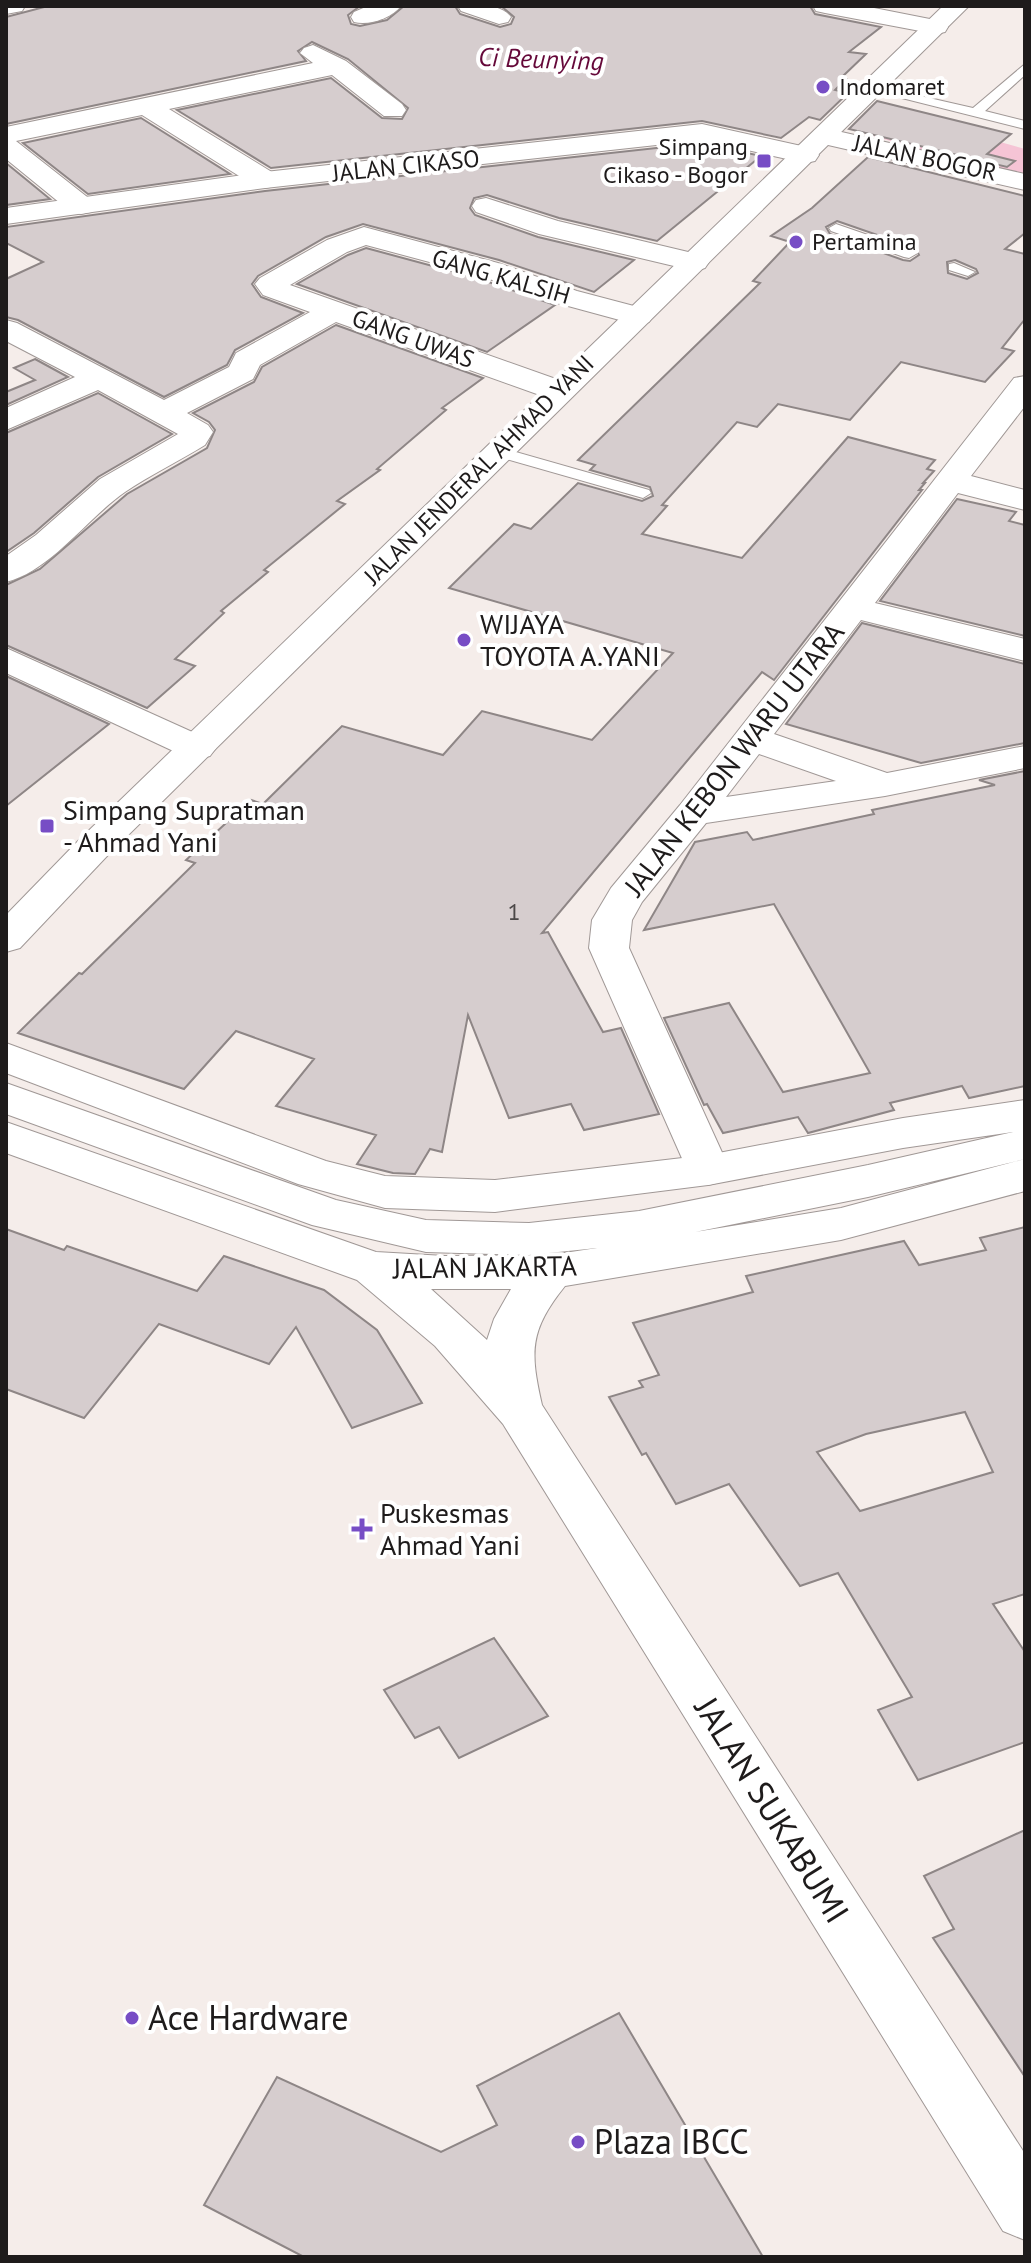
<svg xmlns="http://www.w3.org/2000/svg" width="1031" height="2263" font-family="'PT Sans',sans-serif">
	<style>
		.lines { fill: none; stroke-linecap: round; stroke-linejoin: round }
		.river { fill: #f5c4d5; fill-rule: evenodd }
		.building { fill: #d6cdce; stroke: #8e8686; stroke-width: 2; fill-rule: evenodd }
		.lane-casing { stroke: #a09896; stroke-width: 2 }
		.street-casing { stroke: #a09896; stroke-width: 2 }
		.secondary-casing { stroke: #a09896; stroke-width: 2 }
		.primary-casing { stroke: #a09896; stroke-width: 2 }
		.lane { fill: #fff; fill-rule: evenodd }
		.street { fill: #fff; fill-rule: evenodd }
		.secondary { fill: #fff; fill-rule: evenodd }
		.primary { fill: #fff; fill-rule: evenodd }
		.poi-dot { fill: #774dc5; stroke: #fff; stroke-width: 3 }
		.labels { text-anchor: middle; stroke-width: 8; stroke-linejoin: round; paint-order: stroke }
		.far-poi-label { font-size: 24px; fill: #1e1b1b; stroke: #fff; text-anchor: start }
		.far-street-label { font-size: 24px; fill: #1e1b1b; stroke: #fff }
		.number-label { font-size: 24px; fill: #4c4848 }
		.far-water-label { font-size: 26px; font-style: italic; fill: #650839; stroke: #fff }
		.poi-label { font-size: 28px; fill: #1e1b1b; stroke: #fff; text-anchor: start }
		.street-label { font-size: 28px; fill: #1e1b1b; stroke: #fff }
		.near-street-label { font-size: 34px; fill: #1e1b1b; stroke: #fff }
		.near-poi-label { font-size: 34px; fill: #1e1b1b; stroke: #fff; text-anchor: start }
	</style>
	<rect width="100%" height="100%" fill="#f5edea"/>
	<g class="lines">
		<path class="river" d="M890 111 1025 149V179L873 136 866 126 873 116Z"/>
	</g>
	<g class="building">
		<path d="M48 6H360L348 15 351 24 360 26 387 20 404 6H455L460 14 500 27 511 24 514 17 501 6H810L815 14 881 27 849 52 866 54 841 78 846 79 835 90 848 93 820 120 809 117 781 138 702 121 271 168 177 110 331 78 382 118 402 119 408 108 348 59 312 42 298 51 306 61 6 124V17Z"/>
		<path d="M877 101 1011 134 987 154 1015 161 1007 167 849 129Z"/>
		<path d="M141 118 230 174 88 194 23 143Z"/>
		<path d="M702 143 761 156 657 241 559 218 487 195 474 198 470 208 475 215 538 237 634 260 594 292 499 260 363 224 326 237 258 276 252 284 261 297 303 313 235 350 227 365 164 397 18 320 6 317V279L43 262 6 243V227L265 191Z"/>
		<path d="M868 157 1025 196V233L1005 249 1025 254V319L1002 348 1014 351 985 382 901 362 850 420 778 404 757 427 737 422 662 505 667 506 642 534 742 558 848 437 935 460 927 469 934 471 923 483H925L919 490H922L774 680 762 672 542 933 548 932 603 1032 621 1028 659 1114 584 1130 571 1104 509 1118 468 1015 442 1152 430 1149 415 1174 393 1173 357 1164 376 1135 276 1106 314 1059 236 1031 184 1089 18 1033 79 973 82 974 195 863 186 860 251 800 263 804 342 726 443 755 482 711 592 740 673 653 449 588 514 524 531 529 578 483 642 501 653 496 650 487 590 470 595 465 578 460 760 283 753 281 790 242 771 236 812 208ZM837 221 915 248 919 255 910 261 903 260 830 234 826 227ZM955 260 976 269 978 273 967 279 948 273 947 262Z"/>
		<path d="M6 163 50 199 6 205Z"/>
		<path d="M366 248 477 278 555 305 487 352 297 284 348 255Z"/>
		<path d="M336 325 483 378 442 408 446 410 377 469 380 470 337 501 345 504 264 570 268 572 221 611 224 613 175 659 195 666 147 708 6 645V585L40 569 127 494 207 448 215 430 209 422 193 413 254 382 262 367Z"/>
		<path d="M35 359 68 377 6 405V392L35 380 14 368Z"/>
		<path d="M98 393 172 434 98 477 34 533 6 552V433Z"/>
		<path d="M957 499 1016 512 1009 521 1025 525V636L880 601Z"/>
		<path d="M862 623 1025 664V743L921 763 786 724Z"/>
		<path d="M6 676 109 724 6 806Z"/>
		<path d="M1025 771V1086L969 1098 962 1086 890 1103 894 1110 808 1133 798 1117 723 1133 707 1104 704 1105 664 1018 729 1003 783 1092 870 1073 774 904 644 930 695 842 747 832 753 840 874 814 872 810 995 785 979 780Z"/>
		<path d="M1025 1227V1594L993 1604 1025 1652V1742L918 1780 878 1710 912 1697 838 1573 800 1586 729 1484 676 1504 646 1453 642 1455 609 1397 643 1387 639 1381 659 1375 633 1323 753 1292 746 1276 904 1241 919 1265 986 1250 980 1238ZM965 1412 993 1472 860 1511 817 1452 866 1434Z"/>
		<path d="M6 1229 64 1250 67 1246 197 1291 224 1256 324 1290 377 1330 422 1403 352 1428 296 1327 269 1364 159 1324 84 1418 6 1389Z"/>
		<path d="M494 1638 548 1716 459 1758 439 1727 415 1738 384 1690Z"/>
		<path d="M1025 1830V2077L933 1938 954 1929 924 1876Z"/>
		<path d="M619 2013 763 2257H304L204 2205 277 2077 441 2152 497 2125 477 2086Z"/>
	</g>
	<g class="lines">
		<g class="lane-casing">
			<g id="lane">
				<path d="M1025 64V75L985 111 1025 121V129L866 89 872 85 973 108Z"/>
				<path d="M836 224 914 251 916 254 909 258 904 257 831 231 829 228Z"/>
				<path d="M954 263 975 272 968 276 949 270V264Z"/>
				<path d="M498 447 649 490 651 493 643 498 492 455V449Z"/>
			</g>
		</g>
		<g class="street-casing">
			<g id="street">
				<path d="M6 6H25L22 11 6 14Z"/>
				<path d="M368 6H401C392 18 369 26 354 22L351 17 354 12Z"/>
				<path d="M458 6C476 6 499 2 511 17L508 22 499 24 461 11Z"/>
				<path d="M813 6H864L945 22 948 27 945 32 936 34 825 13 816 11Z"/>
				<path d="M313 45 346 61 402 104 406 110 402 116H384L332 75 169 109 275 174 279 180 275 186 265 188 255 186 142 115 16 141 91 200 95 206 91 212 81 214 71 212 6 159V127L313 63 300 53 304 48Z"/>
				<path d="M824 128 1025 174V190L815 142 811 136 815 130Z"/>
				<path d="M486 198 558 221 705 256 709 262 705 268 695 271 539 234 476 212 472 206 476 200Z"/>
				<path d="M364 227 498 263 577 291 649 310 653 316 649 322 638 325 557 303 478 275 366 245 347 252 290 285 570 384 575 391 570 398 559 400 548 398 336 322 260 365 253 379 187 413 208 425 213 432 205 445C179 461 150 475 125 492 87 518 51 571 6 582V556L36 535 100 479 178 434 98 390 6 430V408L75 377 6 341V320L17 323 164 400 229 367 236 353 310 312 263 295 255 284 260 278 327 240Z"/>
				<path d="M1025 376V406L971 476 1025 490V510L958 493 875 603 1025 639V661L861 620 774 734 887 773 1025 746V768L885 796 706 823 642 902 632 920 629 948 730 1170 724 1181 708 1185 692 1181 589 948 592 920 611 888 680 805 1014 378ZM759 754 836 781 726 797Z"/>
				<path d="M6 648 210 740 216 748 210 756 197 759 184 756 6 673Z"/>
			</g>
		</g>
		<g class="secondary-casing">
			<path id="secondary" d="M702 124 815 149 819 155 815 161 805 163 702 140 265 188 6 224V208L265 172Z"/>
		</g>
		<g class="primary-casing">
			<g id="primary">
				<path d="M943 6H969L108 855 20 948 6 952V915L80 839Z"/>
				<path d="M6 1043 326 1161 385 1176 495 1180 708 1155 903 1118 1025 1100V1159L868 1197 695 1232 841 1208 1025 1159V1191L841 1240 565 1286C529 1331 530 1352 542 1405L1025 2154V2240L1003 2231 503 1424 435 1346 357 1280 6 1153V1122L376 1252 445 1256 551 1255 597 1248 529 1255 426 1252 312 1225 6 1114V1083L336 1200 426 1220 529 1223 639 1211 868 1165 1013 1132 903 1148 708 1185 495 1212 385 1208 298 1184 6 1073ZM431 1289H511L494 1319 487 1340Z"/>
			</g>
		</g>
		<use href="#lane" class="lane"/>
		<use href="#street" class="street"/>
		<use href="#secondary" class="secondary"/>
		<use href="#primary" class="primary"/>
	</g>
	<g class="poi-dot">
		<circle cx="823" cy="87" r="8"/>
		<rect x="756" y="153" width="16" height="16" rx="4"/>
		<circle cx="796" cy="242" r="8"/>
		<circle cx="464" cy="640" r="8"/>
		<rect x="39" y="818" width="16" height="16" rx="4"/>
		<path d="M358 1517h8v8h8v8h-8v8h-8v-8h-8v-8h8z"/>
		<circle cx="132" cy="2018" r="8"/>
		<circle cx="578" cy="2142" r="8"/>
	</g>
	<g class="labels">
		<g class="far-poi-label">
			<text x="839" y="95">Indomaret</text>
			<text x="748" y="155" text-anchor="end">Simpang<tspan x="748" dy="28">Cikaso - Bogor</tspan></text>
			<text x="812" y="250">Pertamina</text>
		</g>
		<g class="far-street-label">
			<text transform="translate(925 158) rotate(12)" y="8">JALAN BOGOR</text>
			<text transform="translate(406 166) rotate(-6)" y="8">JALAN CIKASO</text>
			<text transform="translate(501 277) rotate(16)" y="8">GANG KALSIH</text>
			<text transform="translate(413 339) rotate(20)" y="8">GANG UWAS</text>
			<text transform="translate(479 470) rotate(-45)" y="8">JALAN JENDERAL AHMAD YANI</text>
		</g>
		<g class="number-label">
			<text x="514" y="920">1</text>
		</g>
		<g class="far-water-label">
			<text transform="translate(541 59) rotate(2)" y="9">Ci Beunying</text>
		</g>
		<g class="poi-label">
			<text x="480" y="634">WIJAYA<tspan x="480" dy="32">TOYOTA A.YANI</tspan></text>
			<text x="63" y="820">Simpang Supratman<tspan x="63" dy="32">- Ahmad Yani</tspan></text>
			<text x="380" y="1523">Puskesmas<tspan x="380" dy="32">Ahmad Yani</tspan></text>
		</g>
		<g class="street-label">
			<text transform="translate(734 759) rotate(-52)" y="10">JALAN KEBON WARU UTARA</text>
			<text transform="translate(485 1267) rotate(-1)" y="10">JALAN JAKARTA</text>
		</g>
		<g class="near-street-label">
			<text transform="translate(772 1810) rotate(58)" y="12">JALAN SUKABUMI</text>
		</g>
		<g class="near-poi-label">
			<text x="148" y="2030">Ace Hardware</text>
			<text x="594" y="2154">Plaza IBCC</text>
		</g>
	</g>
	<rect width="1031" height="2263" fill="none" stroke="#1e1b1b" stroke-width="16"/>
</svg>
